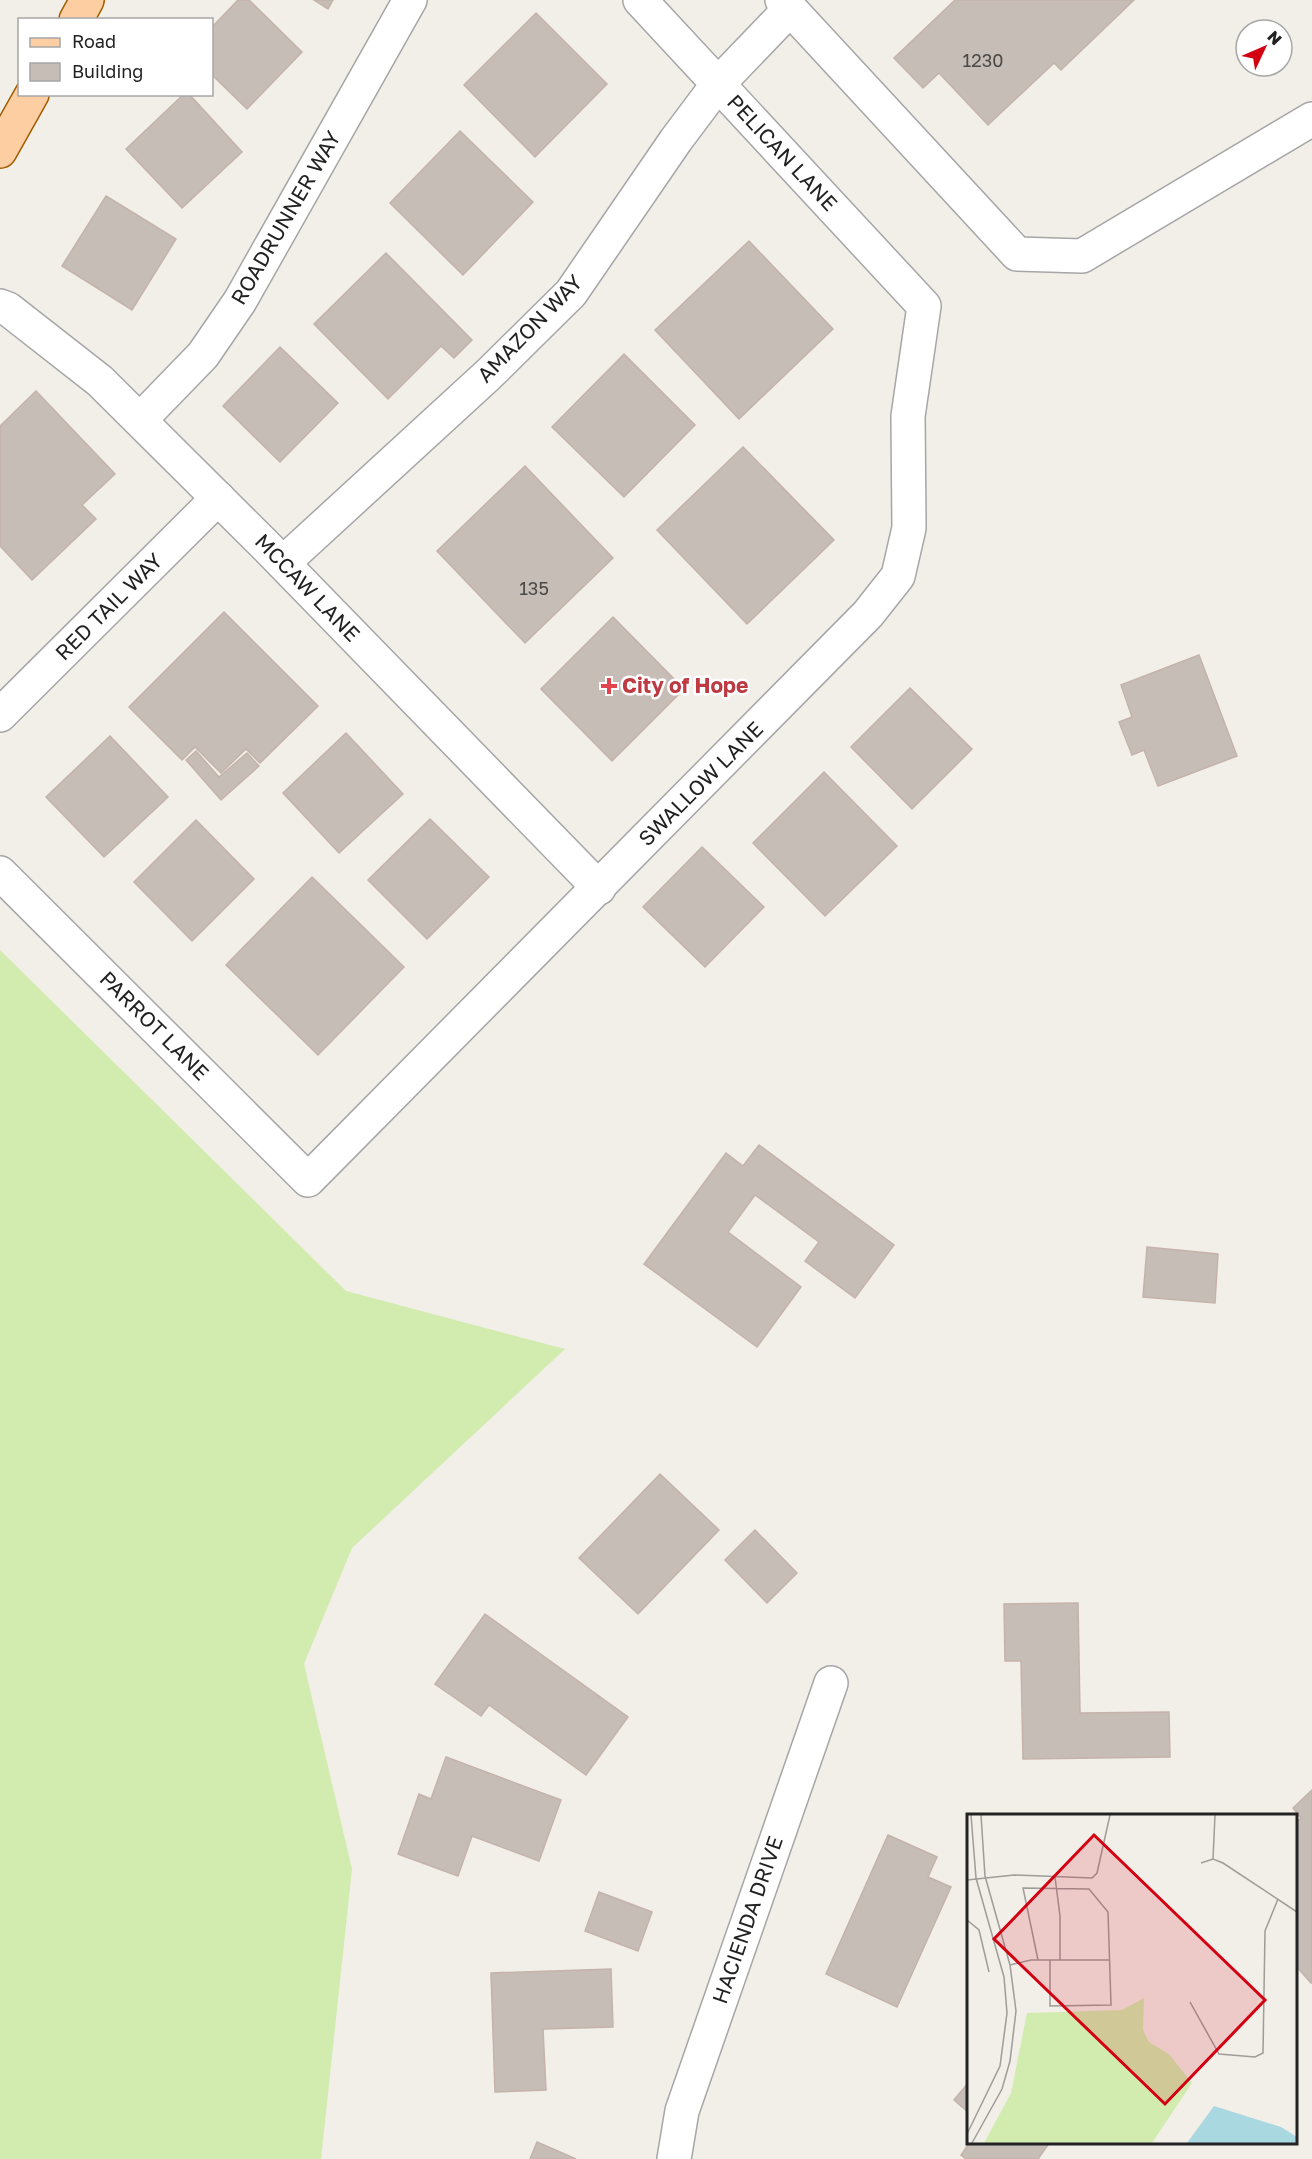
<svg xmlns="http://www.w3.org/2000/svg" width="1312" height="2159" font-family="'Golos Text',sans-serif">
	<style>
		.grass { fill: #d2ecaf }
		.building { fill: #c7bdb7; stroke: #c4b3aa; stroke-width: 1.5 }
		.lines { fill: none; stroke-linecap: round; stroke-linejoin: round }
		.minor-casing { stroke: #a6a6a6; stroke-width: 36 }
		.major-casing { stroke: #9f5d00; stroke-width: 36 }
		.minor { stroke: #fff; stroke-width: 33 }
		.major { stroke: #fdcea2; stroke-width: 33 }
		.health-dot { fill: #e0444e; stroke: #fff; stroke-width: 2 }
		.labels { text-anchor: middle; stroke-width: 5; stroke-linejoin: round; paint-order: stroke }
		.number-label { font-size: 18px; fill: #4b4947 }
		.street-label { font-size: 21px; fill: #222; stroke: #fff }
		.health-label { font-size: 21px; font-weight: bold; fill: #be3a42; stroke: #fff; text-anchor: start }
		.inset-road { fill: none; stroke: #9f9c99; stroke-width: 1.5 }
		.view { fill: #d30012; fill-opacity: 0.15; stroke: #d30012; stroke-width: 3 }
		.inset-edge { fill: none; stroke: #222; stroke-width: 3 }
	</style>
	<rect width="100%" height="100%" fill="#f2eee8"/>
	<path class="grass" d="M0 950 346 1291 565 1349 352 1548 304 1664 352 1869 321 2159H0Z"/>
	<g class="building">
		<path d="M238 0H249L302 52 247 109 212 75V27Z"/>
		<path d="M314 0H333L328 9Z"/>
		<path d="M955 0H1134L1061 70 1054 63 988 125 939 73 923 88 894 58Z"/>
		<path d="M536 13 607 84 535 157 464 85Z"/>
		<path d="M184 94H189L242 152 182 208 126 149Z"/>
		<path d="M460 131 533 202 463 275 390 203Z"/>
		<path d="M106 196 176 239 132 310 62 266Z"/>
		<path d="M749 241 833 329 739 419 655 330Z"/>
		<path d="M386 253 472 340 454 358 441 346 388 399 314 324Z"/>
		<path d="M280 347 338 403 280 462 223 406Z"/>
		<path d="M624 354 695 425 624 497 552 427Z"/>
		<path d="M36 391 115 474 82 505 96 519 32 580 0 546V426Z"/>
		<path d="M743 447 834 540 747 624 657 530Z"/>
		<path d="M525 466 613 558 525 643 437 551Z"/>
		<path d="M224 612 318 706 260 763 246 749 221 773 195 747 182 760 129 707Z"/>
		<path d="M613 617 684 689 612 761 541 689Z"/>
		<path d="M1199 655 1237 756 1158 786 1144 750 1132 755 1119 722 1132 717 1121 685Z"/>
		<path d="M910 688 972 749 912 809 851 747Z"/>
		<path d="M346 733 403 794 339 853 283 793Z"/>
		<path d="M110 736 168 797 104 857 46 797Z"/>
		<path d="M196 751 219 777 247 753 259 766 221 800 186 760Z"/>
		<path d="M824 772 897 846 825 916 753 843Z"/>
		<path d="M430 819 489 877 427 939 368 880Z"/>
		<path d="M196 820 254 879 192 941 134 882Z"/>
		<path d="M702 847 764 907 705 967 643 907Z"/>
		<path d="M312 877 404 967 318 1055 226 965Z"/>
		<path d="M759 1145 894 1245 855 1298 805 1261 819 1242 755 1195 728 1232 801 1287 757 1347 644 1264 726 1153 743 1166Z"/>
		<path d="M1147 1247 1218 1254 1215 1303 1143 1297Z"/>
		<path d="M660 1474 719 1530 638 1614 579 1558Z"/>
		<path d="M755 1530 797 1573 767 1603 725 1560Z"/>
		<path d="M1078 1603 1080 1713 1169 1712 1170 1757 1023 1759 1021 1661H1005L1004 1604Z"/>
		<path d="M485 1614 628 1717 586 1775 489 1705 481 1716 435 1684Z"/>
		<path d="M446 1757 561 1800 539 1861 472 1836 458 1876 398 1854 419 1794 431 1799Z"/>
		<path d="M1312 1790V1983H1311L1296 1966V1823L1301 1818 1293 1808Z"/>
		<path d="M888 1835 937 1857 928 1877 951 1887 897 2007 826 1974Z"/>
		<path d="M599 1892 652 1912 638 1951 585 1931Z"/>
		<path d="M611 1969 613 2027 543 2029 546 2090 495 2092 491 1973Z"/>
		<path d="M968 2083V2112L954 2100Z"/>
		<path d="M537 2142 576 2159H530Z"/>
		<path d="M970 2142H1050L1038 2159H966L961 2155Z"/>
	</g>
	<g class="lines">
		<g class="minor-casing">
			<g id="minor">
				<path d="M782 0 1017 254 1082 256 1312 119"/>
				<path d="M0 306 8 309 100 381 267 547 599 888"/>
				<path d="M140 420 203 355 240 301 410 0"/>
				<path d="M283 563 489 374 571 293 676 140 718 84 790 9"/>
				<path d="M0 715 218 498"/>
				<path d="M0 873 308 1180 868 614 898 576 909 528 908 416 924 306 640 0"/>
				<path d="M674 2159 682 2111 831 1683"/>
			</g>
		</g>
		<g class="major-casing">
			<g id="major">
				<path d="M76 20 87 0"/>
				<path d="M0 151 32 94"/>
			</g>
		</g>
		<use href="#minor" class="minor"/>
		<use href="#major" class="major"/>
	</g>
	<path class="health-dot" d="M606 677h6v6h6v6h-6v6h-6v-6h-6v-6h6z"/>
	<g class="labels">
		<g class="number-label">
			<text x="983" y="67">1230</text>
			<text x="534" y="595">135</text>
		</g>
		<g class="street-label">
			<text transform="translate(782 153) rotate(47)" y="7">PELICAN LANE</text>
			<text transform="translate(286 218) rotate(-60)" y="7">ROADRUNNER WAY</text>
			<text transform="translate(530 329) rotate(-46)" y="7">AMAZON WAY</text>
			<text transform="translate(307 588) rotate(46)" y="7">MCCAW LANE</text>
			<text transform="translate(109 607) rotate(-45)" y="7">RED TAIL WAY</text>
			<text transform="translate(701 784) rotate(-45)" y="7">SWALLOW LANE</text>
			<text transform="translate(154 1026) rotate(45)" y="7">PARROT LANE</text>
			<text transform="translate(748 1920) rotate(-71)" y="7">HACIENDA DRIVE</text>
		</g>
		<g class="health-label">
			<text x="622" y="693">City of Hope</text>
		</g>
	</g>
	<g transform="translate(967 1814)">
		<rect width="330" height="330" fill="#f2eee8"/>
		<path d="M177 184 176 216 182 228 202 240 225 269 185 329H17L44 279 60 199 155 196Z" fill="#d2ecaf"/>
		<path d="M247 292 314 313 330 323V329H220Z" fill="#a9d8e0"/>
		<path class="inset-road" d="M246 45 248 1M234 49 246 45 256 49 330 98M88 63 93 102V146M0 66 47 61 125 64 130 59 143 1M0 106 12 116 22 158M71 146 56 74 122 75 141 98 144 191 83 192V146M43 151 64 146H143M223 188 252 240 288 243 296 239 298 117 311 85M0 320 33 252 40 199 37 163 9 64 4 1M5 329 35 275 43 247 49 197 43 151 18 62 14 1"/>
		<path class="view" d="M127 21 298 186 198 290 27 125Z"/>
		<rect width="330" height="330" class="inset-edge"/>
	</g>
	<rect x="18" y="18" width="195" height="78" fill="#ffffff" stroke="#a7a7a7" stroke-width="1.5"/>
	<rect x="30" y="38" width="30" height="9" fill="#fdcea2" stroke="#a7a7a7" stroke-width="1.5"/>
	<text x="72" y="48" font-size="18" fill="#222222">Road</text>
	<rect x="30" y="63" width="30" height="18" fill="#c7bdb7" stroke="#a7a7a7" stroke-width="1.5"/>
	<text x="72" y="78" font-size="18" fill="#222222">Building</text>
	<g transform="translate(1264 48) rotate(46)"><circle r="28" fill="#ffffff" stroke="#a7a7a7" stroke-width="1.5"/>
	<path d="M0-4.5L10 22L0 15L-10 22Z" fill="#d30012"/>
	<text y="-9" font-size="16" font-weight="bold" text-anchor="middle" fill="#222222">N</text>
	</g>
</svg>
